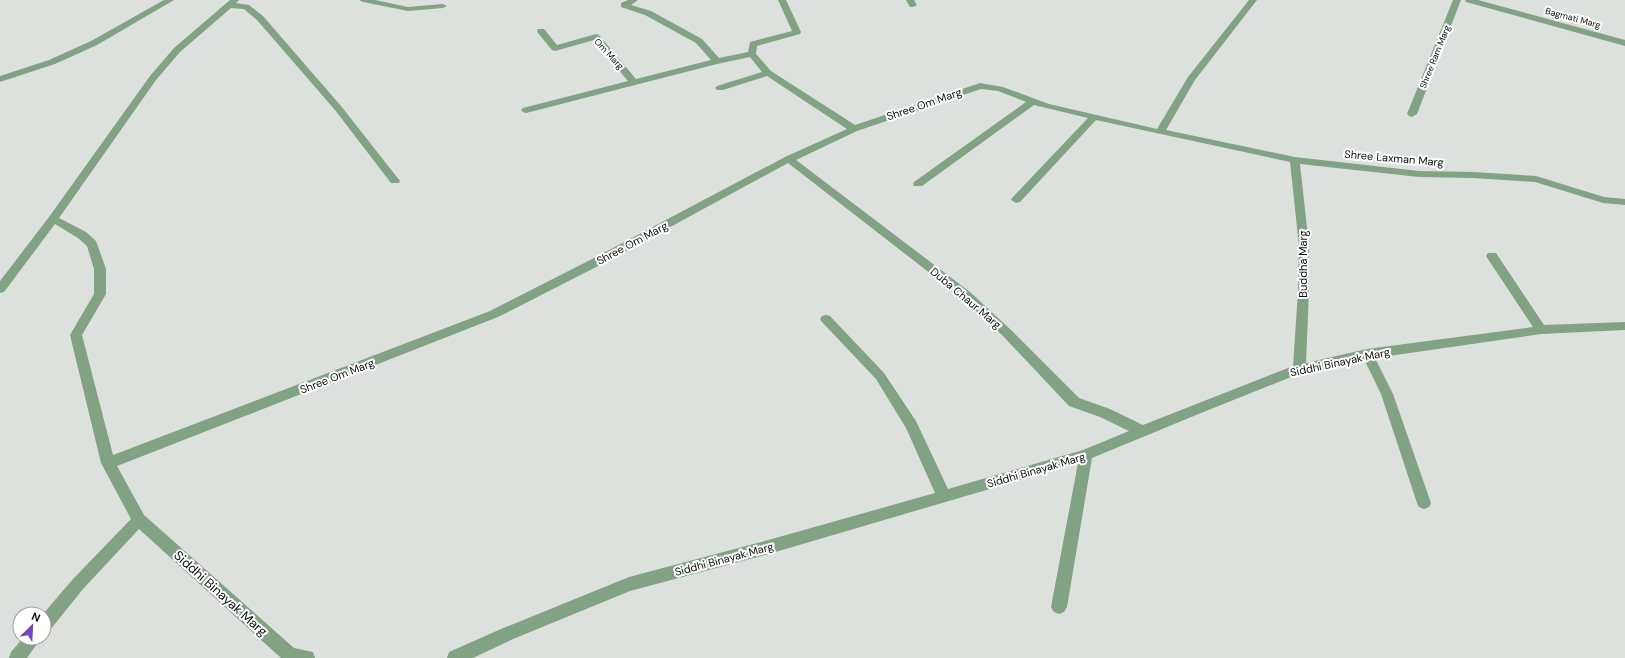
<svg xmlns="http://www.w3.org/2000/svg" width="1625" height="658" font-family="'DM Sans',sans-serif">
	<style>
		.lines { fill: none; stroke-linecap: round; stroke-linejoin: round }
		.street { fill: #81a283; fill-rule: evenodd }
		.labels { text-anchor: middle; stroke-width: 4; stroke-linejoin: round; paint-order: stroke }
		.far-street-label { font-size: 9px; fill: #0b0d0b; stroke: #fff }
		.street-label { font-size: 11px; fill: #0b0d0b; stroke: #fff }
		.near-street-label { font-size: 13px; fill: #0b0d0b; stroke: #fff }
	</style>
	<rect width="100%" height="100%" fill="#dde1dd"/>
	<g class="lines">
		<g class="street">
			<path d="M164 0H174L97 45 55 64 0 82V76L49 60 91 41Z"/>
			<path d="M230 0H239L236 3 249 5 263 16 341 106 400 181 399 183H391L335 110 257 20 244 9 231 8 180 52 156 80 59 218 86 232 96 241 106 269V294L82 335 113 455 490 311 596 257 785 157 847 129 767 76 723 90H717L715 88 717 86 762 72 750 57 717 64 526 113 523 112 521 110 523 108 628 81 594 40 555 51 552 50 538 33 537 31 538 29H544L557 45 596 34 599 35 636 79 711 60 696 43 645 15 621 7V3L628 0H638L631 5 651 11 702 39 719 58 748 52 750 42 792 31 778 0H786L801 32 800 34 757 46 756 54 771 71 855 125 980 83 1003 87 1049 104 1157 129 1188 77 1249 0H1257L1195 80 1166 130 1295 157 1419 171 1473 172 1536 176 1604 197 1625 199V205L1603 203 1535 182 1473 178 1419 177 1300 164 1309 246V292L1306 363 1367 349 1533 327 1486 256 1488 253H1496L1544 325 1625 322V330L1541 334 1375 358 1393 394 1431 503 1429 507 1424 509 1419 507 1417 503 1381 394 1364 359 1301 373 1201 413 1092 458 1067 607 1064 612 1059 614 1054 612 1051 607 1078 463 772 553 630 591 513 639 473 658H447L449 652 501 629 629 577 772 539 935 493 906 428 876 379 822 322 820 319 822 316 826 315 830 316 884 373 916 421 948 489 1083 450 1129 431 1100 417 1069 406 1002 335 962 298 788 163 604 263 498 317 117 466 144 515 294 648 313 652 315 658H281L139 529 83 589 50 630 44 633 43 614 73 579 131 519 101 463 70 335 94 294V269L87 246 78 238 55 224 4 292 0 293V281L49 217 150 76 174 48ZM981 89 998 91 1026 102 914 182 913 184 914 186H922L1034 105 1088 118 1012 198 1011 200 1016 203 1020 202 1096 120 1290 162 1299 246 1298 292 1293 366 1143 425 1110 409 1079 398 1010 329 970 292 796 160 857 131Z"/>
			<path d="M359 0H375L408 7 443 4 447 6 443 8 408 11 363 2Z"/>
			<path d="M906 0H914L917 5 913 7H910Z"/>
			<path d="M1453 0H1461L1417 114 1412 117 1409 116 1407 114Z"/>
			<path d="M1465 0H1478L1625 40V46L1466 2Z"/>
			<path d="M23 638H41L27 658H9L11 652Z"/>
		</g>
	</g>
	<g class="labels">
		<g class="far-street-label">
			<text transform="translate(1573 18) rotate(15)" y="3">Bagmati Marg</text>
			<text transform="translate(609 54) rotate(47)" y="3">Om Marg</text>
			<text transform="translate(1435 57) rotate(-68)" y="3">Shree Ram Marg</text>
		</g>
		<g class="street-label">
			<text transform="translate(924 104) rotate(-19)" y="4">Shree Om Marg</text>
			<text transform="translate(1394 158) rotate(5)" y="4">Shree Laxman Marg</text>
			<text transform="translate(632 243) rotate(-28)" y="4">Shree Om Marg</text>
			<text transform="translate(1303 264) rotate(-90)" y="4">Buddha Marg</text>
			<text transform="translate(966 298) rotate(40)" y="4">Duba Chaur Marg</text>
			<text transform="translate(1340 362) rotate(-12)" y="4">Siddhi Binayak Marg</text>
			<text transform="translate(337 376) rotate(-21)" y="4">Shree Om Marg</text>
			<text transform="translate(1036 470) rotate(-16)" y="4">Siddhi Binayak Marg</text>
			<text transform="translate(724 559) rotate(-15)" y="4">Siddhi Binayak Marg</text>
		</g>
		<g class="near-street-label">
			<text transform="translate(221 593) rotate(42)" y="5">Siddhi Binayak Marg</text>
		</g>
	</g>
	<g transform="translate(32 626) rotate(24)"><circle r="19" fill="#ffffff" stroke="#9d9e9d"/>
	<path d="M0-3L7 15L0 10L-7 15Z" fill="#7145bd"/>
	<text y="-6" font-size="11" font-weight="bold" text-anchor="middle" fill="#0b0d0b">N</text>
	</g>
</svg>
